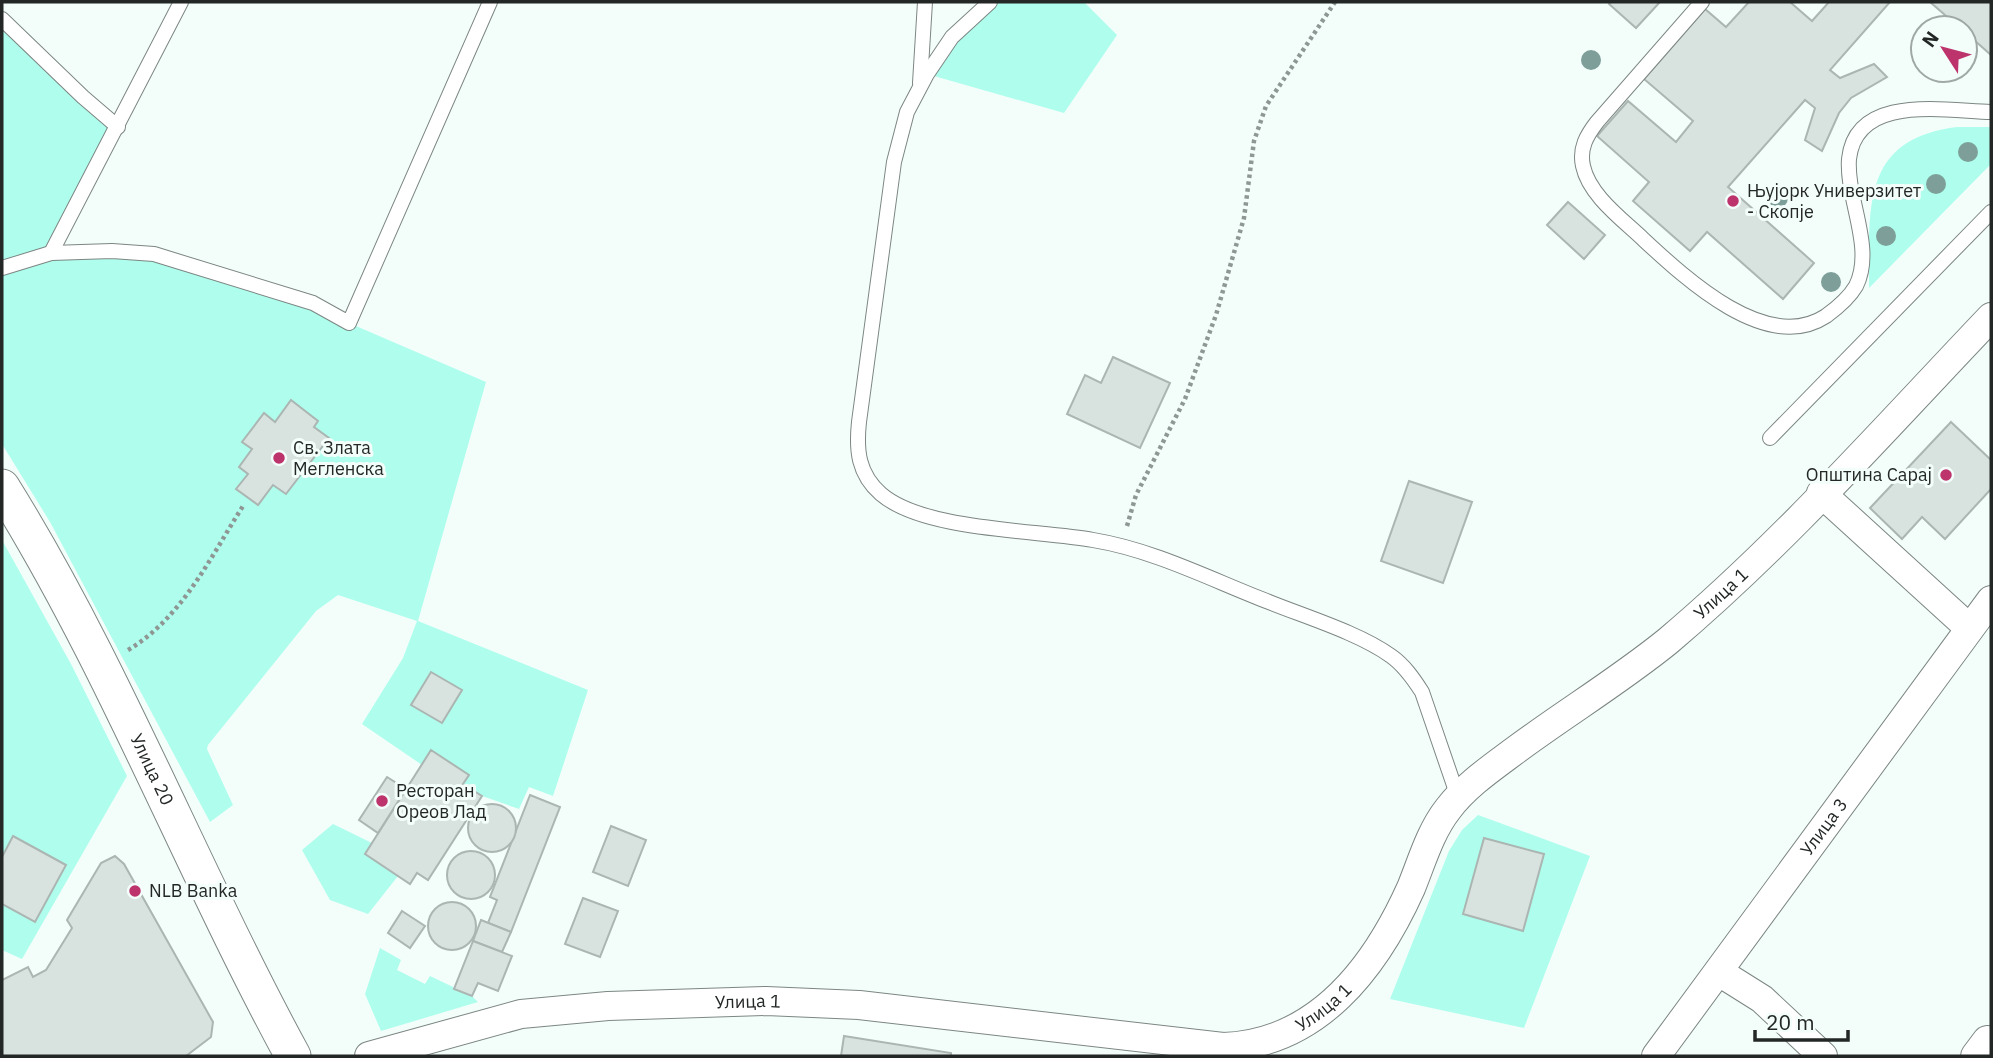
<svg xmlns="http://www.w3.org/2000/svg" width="1993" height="1058" font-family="'IBM Plex Sans',sans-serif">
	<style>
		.green { fill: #affeed; fill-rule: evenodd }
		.building { fill: #d8e2df; stroke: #abb5b2; stroke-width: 2 }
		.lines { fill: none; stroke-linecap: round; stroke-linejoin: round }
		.service-casing { stroke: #7c8683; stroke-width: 16 }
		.minor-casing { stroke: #7c8683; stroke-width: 30 }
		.tertiary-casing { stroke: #7c8683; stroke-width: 37 }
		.path { stroke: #8f9795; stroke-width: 4.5; stroke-dasharray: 3.5 3.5; stroke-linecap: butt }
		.service { stroke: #fff; stroke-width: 14 }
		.minor { stroke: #fff; stroke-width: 28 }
		.tertiary { stroke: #fff; stroke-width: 35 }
		.tree { fill: #7e9f99 }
		.poi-dot { fill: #bd336c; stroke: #f3fefb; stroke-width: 2.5 }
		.labels { text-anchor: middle; stroke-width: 6; stroke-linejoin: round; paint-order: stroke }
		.poi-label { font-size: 18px; fill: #232726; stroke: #f3fefb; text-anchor: start }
		.street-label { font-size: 18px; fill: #232726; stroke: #f3fefb }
	</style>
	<rect width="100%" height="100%" fill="#f3fefb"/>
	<g class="green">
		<path d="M990 2H1084L1117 35 1064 113 927 74Z"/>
		<path d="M2 19 118 127 51 253 154 254 313 303 349 323 486 382 418 621 588 690 553 796 529 787 519 809 482 796 463 784 468 775 432 751 422 765 362 724 403 658 417 621 338 595 316 611 208 745 207 749 233 805 210 822 50 522 2 444ZM431 672 461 689 442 723 411 705Z"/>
		<path d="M1957 127H1991V164L1869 288C1870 211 1859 139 1957 127Z"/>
		<path d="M2 540 71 664 127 776 22 959 2 950Z"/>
		<path d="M1478 815 1590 856 1524 1028 1390 999 1449 851 1462 830Z"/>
		<path d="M333 824 372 843 365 854 398 876 368 914 330 900 302 850Z"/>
		<path d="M380 948 401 960 397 970 425 984 430 976 472 996 478 1002 381 1031 365 994Z"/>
	</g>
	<g class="building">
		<path d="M1611 2H1660L1636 28 1609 4Z"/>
		<path d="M1749 2H1790L1812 21 1829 2H1890L1830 70 1840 78 1874 64 1887 77 1851 98 1839 113 1822 151 1805 140 1815 108 1805 100 1728 187 1814 263 1783 299 1707 232 1690 251 1633 201 1649 182 1597 136 1628 101 1676 142 1693 121 1644 79 1705 9 1726 27Z"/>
		<path d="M1930 2H1991V55L1965 32V28H1960Z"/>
		<path d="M1568 202 1605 235 1584 259 1547 225Z"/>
		<path d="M1113 357 1170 383 1140 448 1067 414 1085 375 1101 383Z"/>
		<path d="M291 400 318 421 314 427 329 438 286 494 273 485 258 505 236 489 248 474 239 467 252 449 242 442 264 413 275 422Z"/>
		<path d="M1951 422 1991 460V489L1945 539 1922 517 1902 539 1870 508Z"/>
		<path d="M1409 481 1472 502 1443 583 1381 561Z"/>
		<path d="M431 672 462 690 442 723 411 705Z"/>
		<path d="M431 750 469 775 463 784 482 796 428 880 417 873 410 884 365 854Z"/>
		<path d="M387 777 406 789 378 833 359 820Z"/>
		<path d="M530 795 560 807 511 932 488 923 497 900 490 897Z"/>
		<circle cx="492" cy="828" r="24"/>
		<path d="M611 826 646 840 628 886 593 872Z"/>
		<path d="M13 836 66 865 35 922 2 904V857Z"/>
		<path d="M1484 838 1544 854 1523 931 1463 914Z"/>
		<circle cx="471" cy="875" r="24"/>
		<path d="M115 856 124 864 213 1022 211 1037 186 1056H2V980L28 967 33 977 46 970 72 928 67 920 101 863Z"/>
		<path d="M583 898 618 911 600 957 565 944Z"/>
		<circle cx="452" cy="926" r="24"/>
		<path d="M402 911 425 926 410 948 388 933Z"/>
		<path d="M481 920 511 932 502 952 473 941Z"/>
		<path d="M473 941 512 956 498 991 478 983 472 996 454 989Z"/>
		<path d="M844 1036 951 1053V1056H841Z"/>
	</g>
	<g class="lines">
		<g class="service-casing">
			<g id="service">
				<path d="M990 2 952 37 927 74 907 112 894 162 859 422C856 450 858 474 881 494 924 531 1038 530 1093 540 1154 550 1212 580 1269 602 1306 617 1359 633 1391 656 1404 665 1413 678 1422 692L1458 797"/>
				<path d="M1702 2 1597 122C1587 135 1579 148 1583 166 1589 195 1622 219 1643 239 1685 278 1767 355 1826 316 1837 308 1849 298 1856 286 1875 248 1846 199 1849 159 1856 93 1946 111 1991 112"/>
				<path d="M2 19 83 97 118 127"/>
				<path d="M920 83 925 2"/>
				<path d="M51 253 181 2"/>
				<path d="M2 268 51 253 112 251 154 254 313 303 349 323 490 2"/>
				<path d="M1770 438 1991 212"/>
			</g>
		</g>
		<g class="minor-casing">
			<g id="minor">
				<path d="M1821 493 1968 627"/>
				<path d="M1719 972 1762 999 1823 1056"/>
				<path id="s1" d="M369 1056 521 1014 608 1006 766 1001 859 1005 1223 1047C1317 1044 1375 968 1411 888 1422 861 1430 832 1448 809 1466 785 1493 767 1517 749 1567 712 1620 680 1668 641 1784 543 1886 427 1991 317"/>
				<path id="s2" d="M1656 1056 1991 600"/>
				<path d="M1975 1056 1987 1040"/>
			</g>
		</g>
		<g class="tertiary-casing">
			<g id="tertiary">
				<path id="s3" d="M2 487C115 668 191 869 293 1056"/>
			</g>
		</g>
		<g class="path">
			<path d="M1127 526 1136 495 1185 399 1216 315 1244 218 1254 141 1266 106 1335 2"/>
			<path d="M128 650C182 618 210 558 243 506"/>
		</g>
		<use href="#service" class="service"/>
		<use href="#minor" class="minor"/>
		<use href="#tertiary" class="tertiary"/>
	</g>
	<g class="tree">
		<circle cx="1591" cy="60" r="10"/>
		<circle cx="1968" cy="152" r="10"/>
		<circle cx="1936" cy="184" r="10"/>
		<circle cx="1778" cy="198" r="10"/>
		<circle cx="1886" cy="236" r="10"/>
		<circle cx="1831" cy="282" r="10"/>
	</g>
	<g class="poi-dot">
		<circle cx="1733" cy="201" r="7"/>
		<circle cx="279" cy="458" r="7"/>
		<circle cx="1946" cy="475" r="7"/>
		<circle cx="382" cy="801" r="7"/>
		<circle cx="135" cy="891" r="7"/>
	</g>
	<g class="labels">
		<g class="poi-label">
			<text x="1747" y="197">Њујорк Универзитет<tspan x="1747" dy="21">- Скопје</tspan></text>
			<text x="293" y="454">Св. Злата<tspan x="293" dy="21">Мегленска</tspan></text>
			<text x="1932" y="481" text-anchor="end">Општина Сарај</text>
			<text x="396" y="797">Ресторан<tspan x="396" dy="21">Ореов Лад</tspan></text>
			<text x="149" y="897">NLB Banka</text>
		</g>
		<g class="street-label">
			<text dy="6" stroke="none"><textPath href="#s1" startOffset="1559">Улица 1</textPath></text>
			<text dy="6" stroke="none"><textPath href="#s3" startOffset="320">Улица 20</textPath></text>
			<text dy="6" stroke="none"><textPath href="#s2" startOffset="284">Улица 3</textPath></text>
			<text dy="6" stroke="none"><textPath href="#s1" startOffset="385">Улица 1</textPath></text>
			<text dy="6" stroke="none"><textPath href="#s1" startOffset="973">Улица 1</textPath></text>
		</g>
	</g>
	<rect width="1993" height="1058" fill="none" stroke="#232726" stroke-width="7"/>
	<g transform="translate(1944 49) rotate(306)"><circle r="33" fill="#f3fefb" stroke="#a0a8a6" stroke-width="2"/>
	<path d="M0-5L12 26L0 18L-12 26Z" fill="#bd336c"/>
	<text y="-10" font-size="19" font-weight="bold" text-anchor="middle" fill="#232726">N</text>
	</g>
	<path d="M1755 1030v10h93v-10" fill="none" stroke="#232726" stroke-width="3.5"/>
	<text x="1766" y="1030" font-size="21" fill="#232726" stroke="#f3fefb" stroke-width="5" paint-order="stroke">20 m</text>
</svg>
